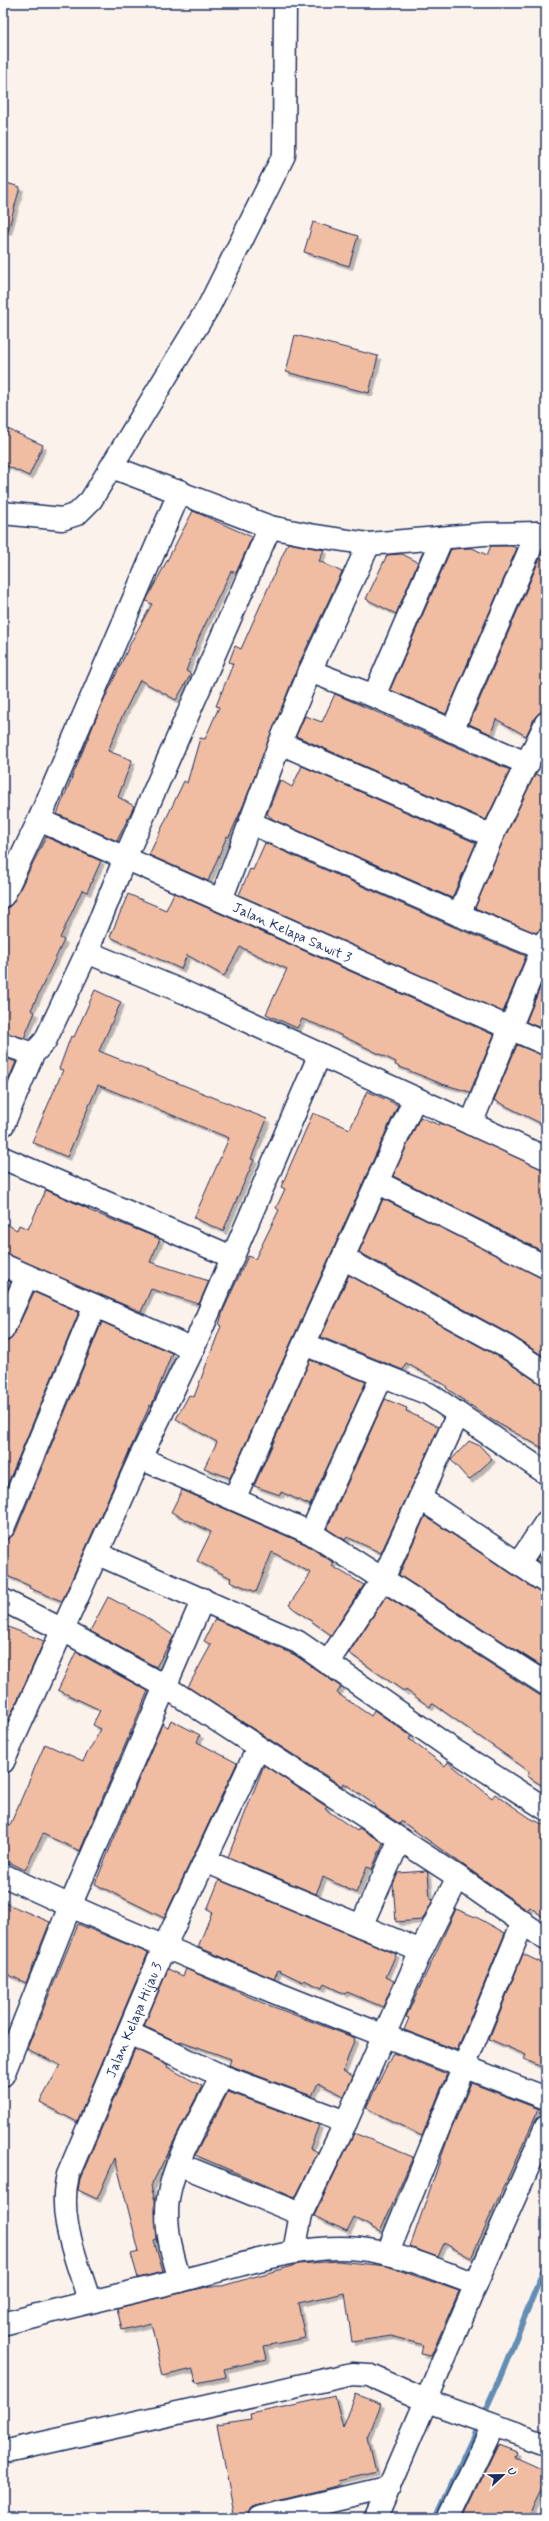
<svg xmlns="http://www.w3.org/2000/svg" width="549" height="2521" font-family="Mynerve,sans-serif">
	<style>
		.lines { fill: none; stroke-linecap: round; stroke-linejoin: round }
		.stream { stroke: #628eb6; stroke-width: 6 }
		.building { fill: #f1bda2; stroke: #1b2f5e; filter: url(#shadow) }
		.minor-casing { stroke: #1b2f5e; stroke-width: 25 }
		.minor { stroke: #fff; stroke-width: 22 }
		.labels { text-anchor: middle; stroke-width: 3.5; stroke-linejoin: round; paint-order: stroke }
		.street-label { font-size: 14px; fill: #1b2f5e; stroke: #fff }
	</style>
	<defs>
		<filter id="shadow"><feDropShadow dx="3.5" dy="3.5" stdDeviation="0" flood-color="#0004"/></filter>
	</defs>
	<rect width="100%" height="100%" fill="#fcf2ec"/>
	<filter id="ink" filterUnits="userSpaceOnUse"><feTurbulence type="fractalNoise" baseFrequency=".025" numOctaves="2"/><feDisplacementMap in="SourceGraphic" scale="8" xChannelSelector="R" yChannelSelector="G"/><feConvolveMatrix kernelMatrix="1 2 1 2 8 2 1 2 1" color-interpolation-filters="sRGB"/></filter>
	<g filter="url(#ink)">
		<g class="lines">
			<path class="stream" d="M436 2518 499 2380 546 2264"/>
		</g>
		<g class="building">
			<path d="M3 182 20 187 8 231H3Z"/>
			<path d="M313 222 358 236 349 266 304 252Z"/>
			<path d="M295 335 378 356 369 393 286 372Z"/>
			<path d="M3 427 43 445 29 476 3 464Z"/>
			<path d="M193 511 252 537 236 573 231 571 199 637 186 671 191 674 176 700 140 680 121 719 108 751 132 760 118 797 134 806 117 841 57 814 100 709 131 642 152 604 146 601 149 595Z"/>
			<path d="M288 543 324 550 319 561 342 572 298 666 243 806 229 837 227 836 208 881 149 855 184 781 187 783 200 738 205 739 219 707 216 706 233 664 229 662 235 646 241 649Z"/>
			<path d="M491 546H511L517 548 446 714 390 690 451 549 472 548 487 555Z"/>
			<path d="M402 554 418 562 396 614 366 599 387 555Z"/>
			<path d="M540 558 546 561V711L539 713 535 717 526 736 496 719 491 734 469 724Z"/>
			<path d="M335 694 510 770 486 820 296 736 305 716 322 722Z"/>
			<path d="M302 766 476 843 452 898 274 820 267 814 280 780 292 787Z"/>
			<path d="M535 774 546 778V928L536 933 475 908 503 841Z"/>
			<path d="M46 837 101 861 87 892 82 890 60 938 64 940 31 1010 35 1012 24 1038 3 1032V908L10 906 14 901Z"/>
			<path d="M265 843 454 927 526 956 503 1012 239 895 250 869 253 870Z"/>
			<path d="M174 893 494 1035 470 1092 442 1084 395 1065 396 1062 326 1028 302 1019 297 1028 266 1014 287 969 240 947 224 976 187 955 181 969 110 937 128 894 166 910Z"/>
			<path d="M546 973V1030L526 1022Z"/>
			<path d="M95 990 121 1002 99 1051 267 1119 251 1159 254 1160 223 1231 194 1218 229 1138 98 1085 67 1157 32 1142 63 1070 59 1069 71 1036 74 1037Z"/>
			<path d="M517 1045 546 1056V1126L494 1100Z"/>
			<path d="M3 1057 16 1062 3 1093Z"/>
			<path d="M367 1091 398 1105 230 1478 204 1468 217 1442 176 1419 189 1395 194 1397 221 1326 219 1325 223 1311 248 1256 255 1259 279 1210 276 1208 285 1189 281 1187 313 1113 350 1129Z"/>
			<path d="M420 1117 439 1125 440 1123 546 1170V1253L393 1176Z"/>
			<path d="M46 1190 89 1209 88 1210 160 1239 150 1262 209 1281 199 1304 151 1289 141 1312 3 1253V1222L17 1230 19 1225 28 1229Z"/>
			<path d="M383 1199 546 1279V1358L513 1336 359 1252Z"/>
			<path d="M349 1275 501 1358 539 1383 546 1385V1450L492 1420 446 1388 447 1386 406 1363 403 1370 321 1337Z"/>
			<path d="M3 1279 11 1282 3 1299Z"/>
			<path d="M34 1292 79 1312 3 1495V1342L10 1340 14 1335Z"/>
			<path d="M102 1322 172 1353 153 1402 152 1406 150 1405 62 1601 29 1588 30 1586 3 1574V1540L10 1538 15 1533Z"/>
			<path d="M310 1360 366 1382 310 1505 281 1492 280 1495 254 1486Z"/>
			<path d="M385 1399 407 1408 406 1411 439 1427 381 1553 347 1537 345 1540 327 1529Z"/>
			<path d="M469 1441 480 1446 492 1459 469 1480 451 1460Z"/>
			<path d="M182 1490 305 1544 334 1563 332 1566 364 1585 331 1635 289 1605 311 1573 272 1552 256 1592 230 1581 231 1578 197 1561 211 1532 171 1512Z"/>
			<path d="M425 1516 539 1592 546 1594V1669L399 1575Z"/>
			<path d="M546 1545V1567L536 1560Z"/>
			<path d="M386 1596 539 1695 546 1696V1788L527 1776 530 1772 446 1713 432 1703 430 1707 406 1690 405 1692 349 1653Z"/>
			<path d="M108 1597 144 1616 174 1636 156 1667 90 1631Z"/>
			<path d="M215 1619 295 1655 341 1687 337 1693 371 1716 374 1710 411 1736 409 1739 445 1766 448 1762 492 1798 495 1794 530 1818 546 1826V1919L530 1907 527 1910 401 1821 400 1824 374 1807 375 1805 344 1783 342 1786 188 1687 211 1645 204 1641Z"/>
			<path d="M3 1625 44 1641 3 1732Z"/>
			<path d="M76 1652 148 1691 80 1851 43 1834 25 1870 3 1859V1822L10 1825 45 1744 83 1761 101 1729 93 1725 100 1710 58 1690Z"/>
			<path d="M171 1720 200 1735 197 1742 237 1763 164 1918 95 1884 162 1724 168 1727Z"/>
			<path d="M264 1765 327 1807 325 1809 357 1831 359 1828 383 1843 372 1869 367 1867 356 1893 323 1877 316 1894 228 1857Z"/>
			<path d="M426 1871 428 1873 430 1899 433 1900 422 1920 396 1922 393 1884 398 1873Z"/>
			<path d="M219 1880 396 1954 386 1977 394 1981 383 2007 347 1992 345 1994 324 1984 322 1988 304 1980 303 1982 278 1970 274 1979 198 1947 212 1912 207 1910Z"/>
			<path d="M3 1902 50 1922 26 1983 3 1972Z"/>
			<path d="M456 1909 478 1918 505 1933 457 2050 404 2030 409 2018 406 2017Z"/>
			<path d="M78 1924 148 1953 77 2122 40 2102 60 2065 27 2049Z"/>
			<path d="M523 1954 546 1965V2069L524 2059 526 2055 489 2039Z"/>
			<path d="M168 1969 183 1976 186 1969 263 2003 355 2038 343 2071 353 2076 344 2096 318 2083 312 2096 229 2065 231 2059 181 2041 180 2043 144 2026Z"/>
			<path d="M135 2049 168 2065 167 2067 202 2086 151 2186 155 2201 157 2240 154 2241 163 2272 138 2278 131 2254 139 2252 115 2158 97 2199 78 2190 80 2179Z"/>
			<path d="M393 2053 447 2074 422 2136 366 2108Z"/>
			<path d="M471 2083 539 2109 471 2258 444 2243 438 2257 410 2247 449 2135Z"/>
			<path d="M228 2092 319 2125 310 2148 318 2152 295 2198 195 2155Z"/>
			<path d="M354 2133 413 2157 380 2232 354 2217 347 2231 314 2216Z"/>
			<path d="M337 2261 387 2266 459 2291 431 2356 421 2354 423 2345 391 2336 352 2342 345 2293 298 2303 305 2338 264 2346 267 2359 224 2369 226 2377 196 2383 193 2369 163 2376 151 2323 122 2330 117 2308 211 2286H222L299 2264Z"/>
			<path d="M356 2394 381 2404 368 2437 376 2471 339 2480 340 2485 322 2490 256 2506 250 2509 247 2518H235L217 2424 252 2419 251 2414 335 2396 343 2428Z"/>
			<path d="M498 2445 517 2452 515 2457 546 2471V2479L527 2518H463Z"/>
		</g>
		<g class="lines">
			<g class="minor-casing">
				<g id="minor">
					<path d="M112 467 270 527 310 535 369 544 484 534 537 533 546 536"/>
					<path d="M3 513 62 519 77 514 91 500 209 306 284 155 285 3"/>
					<path d="M310 671 374 696 528 764"/>
					<path d="M374 696 442 538"/>
					<path d="M452 731 537 533"/>
					<path d="M280 743 492 836"/>
					<path id="s1" d="M39 820 546 1044"/>
					<path d="M251 823 459 915 546 950"/>
					<path d="M3 896 39 820 180 491"/>
					<path d="M221 900 280 743 310 671 369 544"/>
					<path d="M459 915 492 836 546 723"/>
					<path d="M87 952 186 993 546 1158"/>
					<path d="M3 1044 33 1054"/>
					<path d="M471 1124 546 940"/>
					<path d="M3 1125 33 1054 45 1041 87 952 125 858 270 527"/>
					<path d="M3 1158 232 1257"/>
					<path d="M377 1182 546 1267"/>
					<path d="M343 1258 507 1347 546 1373"/>
					<path d="M3 1265 193 1349"/>
					<path d="M3 1330 27 1276"/>
					<path d="M304 1344 429 1394 546 1473"/>
					<path d="M140 1458 311 1533 546 1684"/>
					<path d="M420 1498 546 1582"/>
					<path d="M234 1499 415 1098"/>
					<path d="M3 1528 95 1306"/>
					<path d="M311 1533 382 1376"/>
					<path d="M98 1554 298 1642 452 1749 546 1809"/>
					<path d="M519 1563 546 1522"/>
					<path d="M3 1600 63 1630 166 1687 458 1877 546 1939"/>
					<path d="M328 1662 383 1579 458 1414"/>
					<path d="M3 1762 140 1458 193 1349 320 1054"/>
					<path d="M205 1861 421 1951"/>
					<path d="M3 1875C180 1958 363 2028 546 2098"/>
					<path d="M361 1926 400 1839"/>
					<path d="M129 2033 222 2076 346 2122"/>
					<path d="M3 2075 70 1906 203 1599"/>
					<path d="M178 2164 301 2214"/>
					<path d="M294 2252 301 2214 346 2122 421 1951 458 1877"/>
					<path d="M388 2252 523 1922"/>
					<path d="M180 2281C173 2258 167 2236 167 2212 167 2169 203 2114 222 2076"/>
					<path id="s2" d="M89 2300C77 2260 57 2217 68 2175L165 1945 258 1748"/>
					<path d="M3 2324C62 2308 120 2295 179 2281 238 2267 299 2243 360 2249 400 2253 438 2271 476 2284"/>
					<path d="M3 2452 352 2374 369 2375 427 2401 546 2444"/>
					<path d="M259 2518 390 2487"/>
					<path d="M376 2518 476 2284 546 2127"/>
					<path d="M449 2518 493 2426"/>
				</g>
			</g>
			<use href="#minor" class="minor"/>
		</g>
	</g>
	<g class="labels">
		<g class="street-label">
			<text dy="5" stroke="none"><textPath href="#s1" startOffset="277">Jalan Kelapa Sawit 3</textPath></text>
			<text dy="5" stroke="none"><textPath href="#s2" startOffset="297">Jalan Kelapa Hijau 3</textPath></text>
		</g>
	</g>
	<rect width="549" height="2521" fill="none" stroke="#fff" stroke-width="16"/>
	<rect x="8" y="8" width="533" height="2505" fill="none" stroke="#1b2f5e" stroke-width="1.5" filter="url(#ink)"/>
	<g transform="translate(503 2475) rotate(68)" stroke="#ffffff" stroke-width="3" paint-order="stroke">
	<path d="M0-3L7 15L0 10L-7 15Z" fill="#1b2f5e"/>
	<text y="-6" font-size="11" font-weight="bold" text-anchor="middle" fill="#1b2f5e">U</text>
	</g>
</svg>
